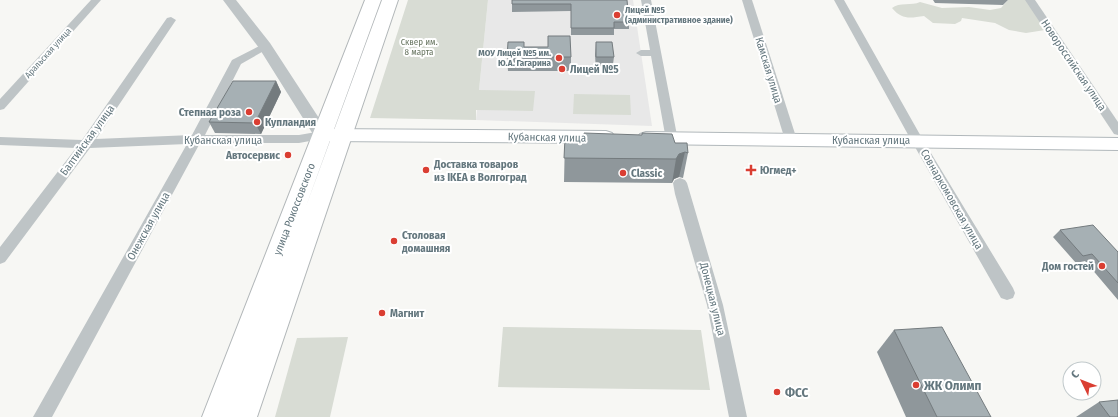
<svg xmlns="http://www.w3.org/2000/svg" width="1118" height="417" font-family="'Fira Sans Condensed',sans-serif">
	<style>
		.built { fill: #e8e8e8 }
		.green { fill: #d8dcd4 }
		.lines { fill: none; stroke-linecap: round; stroke-linejoin: round }
		.secondary-casing { stroke: #b1b8bb; stroke-width: 2 }
		.trunk-casing { stroke: #b2b7b9; stroke-width: 2 }
		.minor { fill: #bec4c6; fill-rule: evenodd }
		.tertiary { fill: #bec4c6; fill-rule: evenodd }
		.secondary { fill: #fff; fill-rule: evenodd }
		.trunk { fill: #fff; fill-rule: evenodd }
		.wall { fill: #8f979b }
		.shaded-wall { fill: #747b7e }
		.building { fill: #a6b0b4; stroke: #747b7e }
		.poi-dot { fill: #da3e32; stroke: #fff; stroke-width: 1.5 }
		.labels { text-anchor: middle; stroke-width: 4; stroke-linejoin: round; paint-order: stroke }
		.far-poi-label { font-size: 9px; font-weight: bold; fill: #64777e; stroke: #fff; text-anchor: start }
		.far-park-label { font-size: 9px; fill: #697662; stroke: #fff }
		.far-street-label { font-size: 9px; fill: #64777e; stroke: #fff }
		.street-label { font-size: 11px; fill: #64777e; stroke: #fff }
		.poi-label { font-size: 11px; font-weight: bold; fill: #64777e; stroke: #fff; text-anchor: start }
		.near-poi-label { font-size: 13px; font-weight: bold; fill: #64777e; stroke: #fff; text-anchor: start }
	</style>
	<rect width="100%" height="100%" fill="#f7f7f4"/>
	<path class="built" d="M488 0H633L652 126 476 120Z"/>
	<g class="green">
		<path d="M408 0H488L479 90 535 91 533 111 476 110V120L370 118Z"/>
		<path d="M1008 0H1027L1045 30 1026 33 1009 30 995 23 962 18 961 21 955 24 933 23 924 16C910 18 902 20 892 8 899 2 912 6 920 2L942 8 969 7 990 10 1001 8Z"/>
		<path d="M574 94 630 95 631 115 573 114Z"/>
		<path d="M503 327 701 330 710 390 498 387Z"/>
		<path d="M348 337 330 417H275L297 338Z"/>
	</g>
	<g class="lines">
		<g class="secondary-casing">
			<g id="secondary">
				<path d="M322 129 606 131 612 133 615 137 612 141 606 143 322 141 316 139 313 135 316 131Z"/>
				<path d="M646 132 1118 138V150L646 144 640 142 637 138 640 134Z"/>
			</g>
		</g>
		<g class="trunk-casing">
			<path id="trunk" d="M365 0H381L305 209 382 0H398L257 417H202Z"/>
		</g>
		<g class="minor">
			<path d="M91 0H101L4 109 0 110V99Z"/>
			<path d="M641 0H651L680 151 679 154H669L668 151 651 56H641L636 53 641 50H650Z"/>
			<path d="M742 0H752L797 140 795 143H787L785 140Z"/>
			<path d="M834 0H844L923 140 1013 288 1015 293 1013 298 1007 300 1001 298 911 140Z"/>
			<path d="M1025 0H1035L1118 122V135L1114 134Z"/>
			<path d="M171 17 176 20 96 139 192 135 232 60 265 43 269 44 270 46 269 48 241 64 205 135H299L322 131 326 132 328 135 326 138 299 143H200L52 417H33L187 144 90 148 5 262 0 264V247L76 148 0 145V137L82 140 167 18Z"/>
			<path d="M680 178 685 180 687 183 723 305 747 417H729L707 305 675 194 673 183 675 180Z"/>
		</g>
		<path class="tertiary" d="M223 0H236L270 43 330 135 328 139 322 140 316 139 259 48Z"/>
		<use href="#secondary" class="secondary"/>
		<use href="#trunk" class="trunk"/>
	</g>
	<g class="wall">
		<path d="M627 0 629 22V29H614V35H571V11L512 12V4Z"/>
		<path d="M933 0H1008L1003 5 935 3Z"/>
		<path d="M596 42 614 57 612 71H596L595 55Z"/>
		<path d="M524 47 571 57V71H508L507 57Z"/>
		<path d="M276 81 281 92 261 134 215 133 209 122Z"/>
		<path d="M642 133 675 143 688 153 683 178 679 177 674 179 672 183 564 182 565 138H579L642 135Z"/>
		<path d="M1060 230 1118 252V300L1085 261 1076 263 1053 237Z"/>
		<path d="M894 330 991 417H906L877 352Z"/>
		<path d="M1099 402 1118 417H1076Z"/>
	</g>
	<g class="shaded-wall">
		<path d="M276 81 281 92 261 134 255 123Z"/>
		<path d="M685 152 679 177 674 179 672 183 676 159 679 154Z"/>
	</g>
	<g class="building">
		<path d="M512 0H627L629 22H614V28H571V4H512Z"/>
		<path d="M548 36H570L571 57H507L508 42H524V47H548Z"/>
		<path d="M596 42H612L614 57H596Z"/>
		<path d="M233 81H276L255 123 209 122Z"/>
		<path d="M584 133 642 135V133L672 134 675 143H687L688 153 685 152 679 154 676 159 564 158 565 138H579V135H584Z"/>
		<path d="M1093 225 1118 252V283L1092 254 1083 256 1060 230Z"/>
		<path d="M942 327 991 417H937L894 330Z"/>
		<path d="M1118 400V417H1110L1099 402Z"/>
	</g>
	<g class="poi-dot">
		<circle cx="617" cy="15" r="4"/>
		<circle cx="559" cy="58" r="4"/>
		<circle cx="562" cy="69" r="4"/>
		<circle cx="249" cy="112" r="4"/>
		<circle cx="257" cy="122" r="4"/>
		<circle cx="288" cy="155" r="4"/>
		<circle cx="426" cy="170" r="4"/>
		<path d="M749 164h4v4h4v4h-4v4h-4v-4h-4v-4h4z"/>
		<circle cx="623" cy="173" r="4"/>
		<circle cx="394" cy="241" r="4"/>
		<circle cx="1102" cy="266" r="4"/>
		<circle cx="382" cy="313" r="4"/>
		<circle cx="916" cy="385" r="4"/>
		<circle cx="777" cy="392" r="4"/>
	</g>
	<g class="labels">
		<g class="far-poi-label">
			<text x="625" y="13">Лицей №5<tspan x="625" dy="10">(административное здание)</tspan></text>
			<text x="551" y="56" text-anchor="end">МОУ Лицей №5 им.<tspan x="551" dy="10">Ю.А. Гагарина</tspan></text>
		</g>
		<g class="far-park-label">
			<text x="419" y="45">Сквер им.<tspan x="419" dy="10">8 марта</tspan></text>
		</g>
		<g class="far-street-label">
			<text transform="translate(48 53) rotate(-48)" y="3">Аральская улица</text>
		</g>
		<g class="street-label">
			<text transform="translate(1074 65) rotate(56)" y="4">Новороссийская улица</text>
			<text transform="translate(769 70) rotate(73)" y="4">Камская улица</text>
			<text transform="translate(547 137) rotate(1)" y="4">Кубанская улица</text>
			<text transform="translate(87 140) rotate(-54)" y="4">Балтийская улица</text>
			<text x="223" y="144">Кубанская улица</text>
			<text x="871" y="144">Кубанская улица</text>
			<text transform="translate(952 199) rotate(60)" y="4">Совнаркомовская улица</text>
			<text transform="translate(294 209) rotate(-69)" y="4">улица Рокоссовского</text>
			<text transform="translate(148 226) rotate(-61)" y="4">Онежская улица</text>
			<text transform="translate(713 299) rotate(76)" y="4">Донецкая улица</text>
		</g>
		<g class="poi-label">
			<text x="570" y="73">Лицей №5</text>
			<text x="241" y="116" text-anchor="end">Степная роза</text>
			<text x="265" y="126">Купландия</text>
			<text x="280" y="159" text-anchor="end">Автосервис</text>
			<text x="434" y="168">Доставка товаров<tspan x="434" dy="13">из IKEA в Волгоград</tspan></text>
			<text x="760" y="174">Югмед+</text>
			<text x="631" y="177">Classic</text>
			<text x="402" y="239">Столовая<tspan x="402" dy="13">домашняя</tspan></text>
			<text x="1094" y="270" text-anchor="end">Дом гостей</text>
			<text x="390" y="317">Магнит</text>
		</g>
		<g class="near-poi-label">
			<text x="924" y="390">ЖК Олимп</text>
			<text x="785" y="397">ФСС</text>
		</g>
	</g>
	<g transform="translate(1082 381) rotate(313)"><circle r="19" fill="#ffffff" stroke="#c1c9cb"/>
	<path d="M0-3L7 15L0 10L-7 15Z" fill="#da3e32"/>
	<text y="-6" font-size="11" font-weight="bold" text-anchor="middle" fill="#64777e">С</text>
	</g>
</svg>
